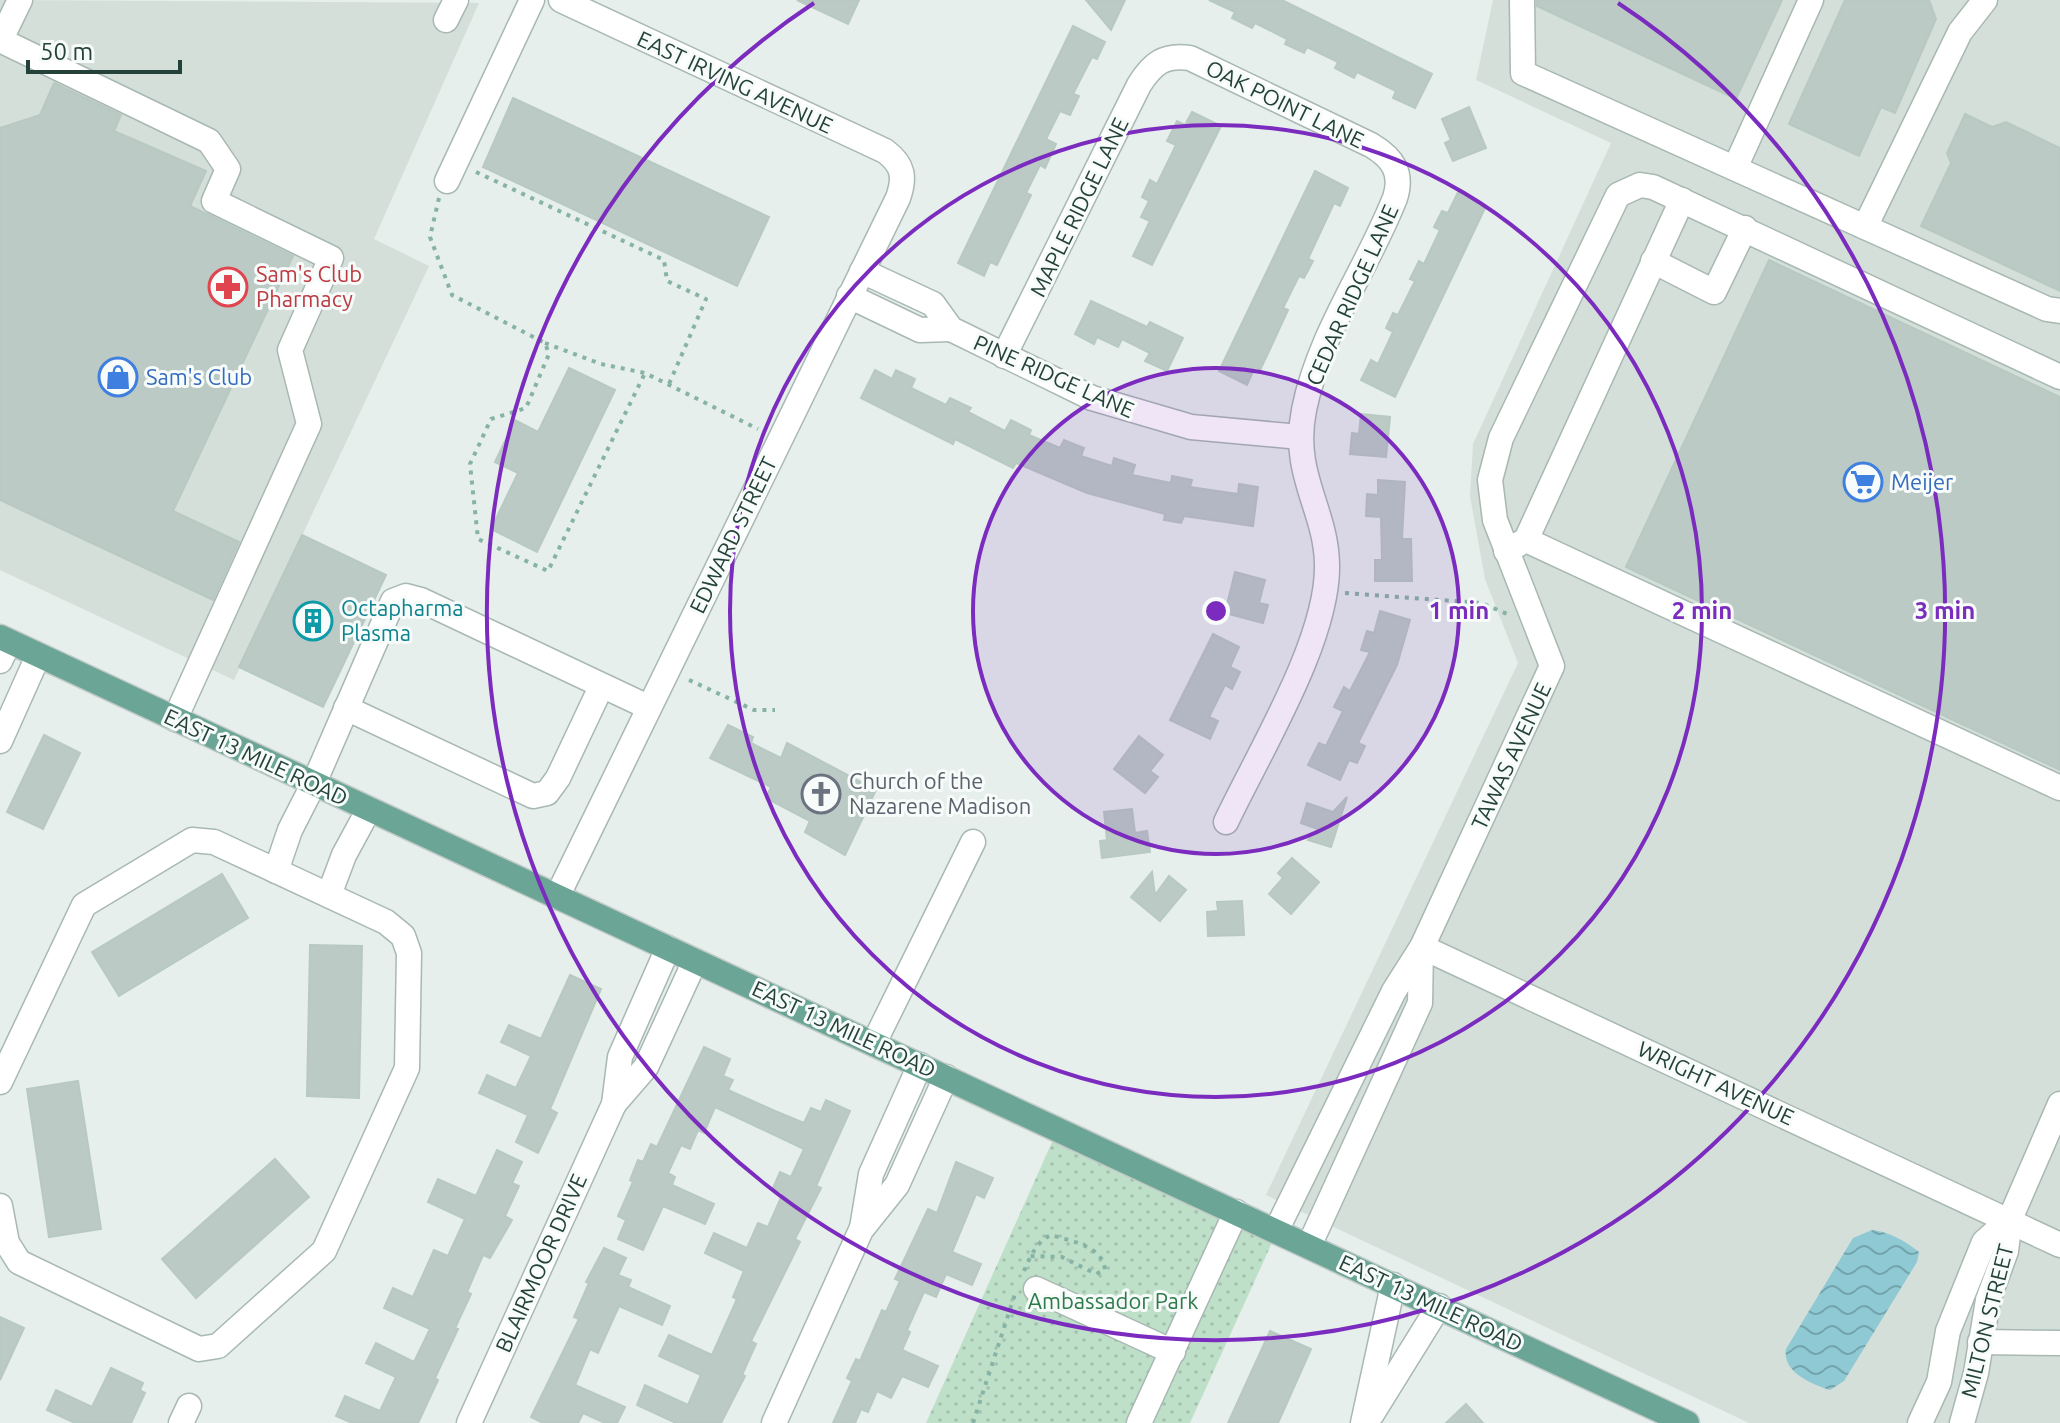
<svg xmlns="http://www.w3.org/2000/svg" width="2060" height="1423" font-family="Ubuntu,sans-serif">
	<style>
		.built { fill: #d4dfda }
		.park { fill: url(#park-dots) }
		.water { fill: url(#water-waves) }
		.building { fill: #bbcac4; stroke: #b8c9c2; stroke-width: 2 }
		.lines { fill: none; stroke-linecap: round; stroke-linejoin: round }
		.minor-casing { stroke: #a8b8b2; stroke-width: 27 }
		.major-casing { stroke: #c2cac8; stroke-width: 27 }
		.path { stroke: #86b3a5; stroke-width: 4; stroke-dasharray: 4 6; stroke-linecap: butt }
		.minor { stroke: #fff; stroke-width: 24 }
		.major { stroke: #6aa596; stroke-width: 24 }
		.ring { fill: none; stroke: #7b2cbf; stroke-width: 4 }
		.labels { text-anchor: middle; stroke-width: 6; stroke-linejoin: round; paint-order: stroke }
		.street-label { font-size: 22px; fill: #24423a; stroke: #f7fbf9 }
		.health-label { font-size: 22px; fill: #be3a42; stroke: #f7fbf9; text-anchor: start }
		.shop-label { font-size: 22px; fill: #366cbe; stroke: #f7fbf9; text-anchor: start }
		.culture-label { font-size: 22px; fill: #0d838f; stroke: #f7fbf9; text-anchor: start }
		.worship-label { font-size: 22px; fill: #5b616d; stroke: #f7fbf9; text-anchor: start }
		.park-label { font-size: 22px; fill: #2d7a4b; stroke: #f7fbf9 }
		.centre { fill: #7b2cbf; stroke: #f7fbf9; stroke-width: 4 }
		.ring-label { font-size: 24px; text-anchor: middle; font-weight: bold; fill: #7b2cbf; stroke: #f7fbf9; stroke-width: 6; stroke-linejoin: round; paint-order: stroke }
	</style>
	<defs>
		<pattern id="park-dots" width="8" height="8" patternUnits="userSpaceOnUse" patternTransform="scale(2)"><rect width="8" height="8" fill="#bfe0c8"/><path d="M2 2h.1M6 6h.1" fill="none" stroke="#a4c1ad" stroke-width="1.8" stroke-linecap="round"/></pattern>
		<pattern id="water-waves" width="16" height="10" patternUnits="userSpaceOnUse" patternTransform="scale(2)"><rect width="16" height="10" fill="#8ec9d4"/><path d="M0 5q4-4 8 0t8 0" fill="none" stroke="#74a5ad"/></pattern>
	</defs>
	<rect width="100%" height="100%" fill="#e6efeb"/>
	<g class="built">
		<path d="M0 0 479 3 374 239 429 266 234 680 0 570Z"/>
		<path d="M1493 0H2060V1423H1749L1266 1195 1518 663 1485 579 1470 496 1473 444 1611 143 1476 80Z"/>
	</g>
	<path class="park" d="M1057 1131 1276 1234 1190 1423H926Z"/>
	<path class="water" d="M1872 1230C1890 1232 1905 1241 1919 1252L1917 1262 1844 1381 1830 1390C1811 1384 1782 1372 1786 1349L1853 1238Z"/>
	<g class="building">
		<path d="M797 0H859L848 24Z"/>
		<path d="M1086 0H1125L1111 30Z"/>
		<path d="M1209 0H1282L1432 74 1415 108 1393 98 1396 91 1357 72 1354 78 1335 68 1338 62 1307 47 1304 53 1285 44 1287 39 1255 23 1252 28 1232 18 1235 12Z"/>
		<path d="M1537 0H1782L1736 99 1537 6Z"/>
		<path d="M1845 0H1929L1936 19 1895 113 1881 107 1859 156 1789 124Z"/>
		<path d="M1073 26 1105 42 1097 59 1092 57 1073 94 1079 96 1070 115 1060 111 1046 139 1056 144 1045 168 1040 165 1026 193 1031 195 997 265 990 262 984 276 958 263Z"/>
		<path d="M54 83 121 115 114 131 206 171 190 206 293 256 173 511 239 542 213 600 0 500V128L40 115Z"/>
		<path d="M513 98 769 217 737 286 483 167Z"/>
		<path d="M1469 107 1486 148 1453 161 1445 143 1451 140 1442 119Z"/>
		<path d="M1192 112 1221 126 1152 265 1133 256 1150 221 1141 217 1149 201 1142 197 1150 180 1157 184 1176 145 1167 141 1177 121 1185 125Z"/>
		<path d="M1965 114 1992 127 2006 122 2060 148V291L1921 226 1951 163 1947 153Z"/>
		<path d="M1315 171 1348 188 1340 206 1334 203 1308 259 1313 261 1304 278 1299 276 1283 308 1288 310 1270 349 1260 370 1255 367 1247 385 1219 371Z"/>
		<path d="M1458 192 1486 206 1395 397 1361 380 1371 360 1378 364 1393 332 1386 328 1393 313 1398 315 1415 281 1410 279 1419 261 1424 264 1440 230 1434 227 1442 211 1448 213Z"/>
		<path d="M1769 260 2060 397V770L1626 567Z"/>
		<path d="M1091 301 1147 327 1150 322 1183 338 1167 371 1145 361 1150 353 1122 339 1118 347 1097 337 1094 344 1075 334Z"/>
		<path d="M569 368 615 390 537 552 491 529 518 473 495 462 515 420 538 432Z"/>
		<path d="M875 370 892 379 896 370 915 379 911 388 946 405 950 398 971 408 968 412 1005 431 1011 420 1031 430 1029 435 1060 448 1064 440 1084 448 1081 456 1112 466 1114 458 1135 465 1132 475 1171 483 1172 476 1192 480 1190 487 1238 494 1239 484 1258 487 1253 526 1184 516 1181 523 1164 520 1165 514 1087 493 1016 463 1013 468 955 439 953 444 861 398Z"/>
		<path d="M1361 414 1390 417 1386 457 1350 454 1352 433 1359 434Z"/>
		<path d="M1378 480 1405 482 1402 539H1411L1412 581H1375V560H1382L1381 517 1366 516 1367 494 1378 495Z"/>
		<path d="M302 535 386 575 323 707 239 667Z"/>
		<path d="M1235 572 1265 580 1259 603 1268 605 1263 623 1225 613Z"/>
		<path d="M1380 611 1410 620 1397 665 1358 743 1365 746 1357 763 1349 760 1340 780 1308 765 1319 743 1326 746 1343 711 1334 707 1344 687 1350 691 1370 652 1361 650 1367 631 1374 633Z"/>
		<path d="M1213 634 1239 647 1230 667 1240 672 1232 689 1225 685 1209 717 1218 721 1210 739 1170 720Z"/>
		<path d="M728 725 753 737 751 743 781 758 787 743 876 790 845 855 805 832 810 821 766 798 771 787 710 758Z"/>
		<path d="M44 735 80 753 43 829 7 812Z"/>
		<path d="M1139 736 1163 755 1150 771 1158 777 1145 793 1114 769Z"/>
		<path d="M1347 797 1331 847 1308 840 1318 829 1301 823 1307 803 1333 812Z"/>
		<path d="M1132 809 1135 833 1147 831 1150 852 1102 858 1100 841 1107 840 1104 812Z"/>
		<path d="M1292 858 1319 882 1291 914 1269 894 1283 878 1278 873Z"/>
		<path d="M1152 872 1155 895 1169 876 1186 890 1160 921 1131 897Z"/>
		<path d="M222 874 248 918 119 996 92 952Z"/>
		<path d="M1242 901 1244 935 1208 936 1207 912 1218 911 1217 902Z"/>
		<path d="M310 945 362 946 359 1098 307 1096Z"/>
		<path d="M570 975 601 989 550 1109 557 1113 538 1153 516 1142 528 1115 479 1093 487 1075 516 1088 531 1056 501 1042 509 1025 541 1039Z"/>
		<path d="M704 1047 730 1059 723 1076 733 1080 728 1090 775 1111 804 1123 811 1108 821 1112 826 1100 850 1111 816 1186 821 1188 795 1239 800 1242 751 1341 756 1344 742 1375 745 1376 721 1423H676L637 1405 645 1385 688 1405 701 1375 659 1356 669 1335 712 1355 737 1299 733 1297 744 1271 705 1253 714 1233 747 1248 758 1223 768 1227 783 1193 773 1188 780 1172 791 1177 804 1149 715 1107 704 1133 698 1130 690 1149 681 1145 668 1173 675 1177 672 1185 714 1204 705 1224 663 1206 643 1250 618 1239 626 1220 618 1216 633 1182 630 1180 638 1160 643 1162 651 1144 657 1147Z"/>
		<path d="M78 1081 101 1229 49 1237 27 1089Z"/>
		<path d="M497 1150 522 1162 512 1183 519 1186 505 1216 512 1220 490 1258 483 1255 467 1292 471 1294 455 1328 458 1329 435 1378 438 1380 418 1423H352L336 1416 345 1396 380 1411 396 1377 366 1363 376 1343 414 1362 430 1329 384 1308 393 1288 413 1297 434 1250 448 1256 465 1219 428 1202 438 1179 476 1196Z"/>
		<path d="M275 1159 309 1197 196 1298 162 1259Z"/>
		<path d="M956 1162 993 1178 984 1198 976 1194 952 1252 981 1264 972 1285 946 1274 936 1297 924 1292 907 1330 910 1332 902 1350 938 1366 928 1387 902 1376 891 1398 877 1391 868 1412 861 1409 855 1423H833L852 1381 847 1378 856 1359 860 1361 882 1310 886 1312 900 1281 895 1279 928 1209 937 1213Z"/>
		<path d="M604 1248 626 1258 618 1275 631 1280 628 1287 670 1306 662 1325 619 1306 598 1353 590 1349 575 1385 625 1407 617 1423H605L583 1413 578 1423H543L531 1417 579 1319 574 1317 589 1283 586 1282Z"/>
		<path d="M0 1317 24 1328 0 1380Z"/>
		<path d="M1270 1331 1311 1349 1278 1423H1228Z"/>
		<path d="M111 1368 143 1383 140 1390 145 1393 131 1423H75L47 1410 56 1390 92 1407Z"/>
		<path d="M1466 1404 1483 1423H1446Z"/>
	</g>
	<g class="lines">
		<g class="minor-casing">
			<g id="minor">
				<path d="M1522 0 1523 73 1865 227 1960 32 1985 0"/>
				<path d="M446 20 456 0"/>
				<path d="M0 40 209 141 228 169 214 201 331 258 290 350 309 424 175 719"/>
				<path d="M0 41 20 0"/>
				<path d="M1735 168 1811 0"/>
				<path d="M447 181 532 0"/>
				<path d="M1865 227 2047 309 2060 311"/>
				<path d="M1653 261 1714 292 1745 228"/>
				<path d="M862 271 933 304 951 329 1092 398 1191 427 1300 437"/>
				<path d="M849 296 920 330 951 329"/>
				<path d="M1004 356 1139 85C1152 64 1164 54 1190 58L1371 145C1393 158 1403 173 1395 198 1367 269 1319 334 1304 410 1291 474 1326 509 1327 564 1329 639 1259 752 1226 822"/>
				<path d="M1526 540 1682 200"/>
				<path d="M1506 551 1526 540 2060 788"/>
				<path d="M0 661 9 642"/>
				<path d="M346 708 533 796 547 793 558 778 601 687"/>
				<path d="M0 741 38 656"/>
				<path d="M276 871 290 830 314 783 393 601 406 596 421 600 648 707"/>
				<path d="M329 895 344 855 369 809"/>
				<path d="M557 897 898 198C905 178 904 165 885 151L561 0"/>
				<path d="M1422 947 2060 1245"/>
				<path d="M874 1043 973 842"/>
				<path d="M0 1082 84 905 192 840 214 842 386 922 403 936 409 953 407 1068 324 1251 218 1346 199 1349 19 1262 7 1243 0 1206"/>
				<path d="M614 1104 620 1057 668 948"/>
				<path d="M862 1228 871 1174 920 1065"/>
				<path d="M1276 1231 1394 991 1422 947 1552 666 1495 520 1490 480 1501 438 1618 195 1640 185 1653 187 2060 377"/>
				<path d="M1309 1246 1420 1003 1421 949"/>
				<path d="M1036 1289 1173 1352"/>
				<path d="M1980 1342 2060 1343"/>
				<path d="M1372 1414 1439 1306"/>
				<path d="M181 1423 189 1406"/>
				<path d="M469 1423 614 1104 646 1067 695 961"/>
				<path d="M774 1423 861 1230 897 1185 946 1077"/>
				<path d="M1139 1423 1236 1212"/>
				<path d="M1363 1423 1393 1285"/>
				<path d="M1920 1423 1939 1382 1948 1331 1984 1242 2010 1219"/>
				<path d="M1962 1423 1976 1373 1988 1300 2006 1251 2010 1219 2060 1104"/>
			</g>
		</g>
		<g class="major-casing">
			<path id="major" d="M0 637 1687 1423"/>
		</g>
		<g class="path">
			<path d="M476 172 664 260 667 281 706 299 669 384"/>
			<path d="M439 198 430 237 452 295 545 343 549 354 526 408 491 419 470 464 478 539 548 571 645 373"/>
			<path d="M545 343 601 364 645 373 758 429"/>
			<path d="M1345 593 1481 603 1510 615"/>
			<path d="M689 680 754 710H775"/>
			<path d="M1024 1271C1030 1257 1037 1241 1051 1235 1071 1241 1103 1246 1105 1270L1096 1274 1062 1257 1030 1256"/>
			<path d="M973 1423 1015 1294"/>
		</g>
		<use href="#minor" class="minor"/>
		<use href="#major" class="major"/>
	</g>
	<circle cx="1216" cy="611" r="243" fill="#7b2cbf" fill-opacity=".12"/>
	<g class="ring">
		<circle cx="1216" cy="611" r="243"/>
		<circle cx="1216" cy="611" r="486"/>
		<path d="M1618 3A729 729 0 1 1 814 3"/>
	</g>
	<defs>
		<g id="pharmacy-ring" transform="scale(2)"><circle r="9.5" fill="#f7fbf9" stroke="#e0444e" stroke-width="1.5"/><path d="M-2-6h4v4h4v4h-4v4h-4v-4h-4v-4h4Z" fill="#e0444e"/></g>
		<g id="shop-ring" transform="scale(2)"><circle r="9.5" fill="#f7fbf9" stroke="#3f7fe0" stroke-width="1.5"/><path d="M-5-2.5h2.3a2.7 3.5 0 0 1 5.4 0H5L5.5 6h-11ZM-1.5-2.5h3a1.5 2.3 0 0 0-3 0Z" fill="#3f7fe0"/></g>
		<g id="supermarket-ring" transform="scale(2)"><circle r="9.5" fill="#f7fbf9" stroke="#3f7fe0" stroke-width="1.5"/><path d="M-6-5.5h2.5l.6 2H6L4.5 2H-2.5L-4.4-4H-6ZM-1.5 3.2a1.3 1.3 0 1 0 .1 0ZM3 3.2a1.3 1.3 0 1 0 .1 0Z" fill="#3f7fe0"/></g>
		<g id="building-ring" transform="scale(2)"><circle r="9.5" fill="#f7fbf9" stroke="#0f9aa8" stroke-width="1.5"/><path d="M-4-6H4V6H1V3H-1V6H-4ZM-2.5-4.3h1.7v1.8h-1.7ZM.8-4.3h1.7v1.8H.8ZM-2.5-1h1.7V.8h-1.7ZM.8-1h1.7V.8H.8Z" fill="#0f9aa8"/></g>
		<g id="church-ring" transform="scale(2)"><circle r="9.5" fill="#f7fbf9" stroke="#6b7280" stroke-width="1.5"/><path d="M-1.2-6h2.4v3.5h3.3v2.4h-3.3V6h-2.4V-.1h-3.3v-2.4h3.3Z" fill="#6b7280"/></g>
	</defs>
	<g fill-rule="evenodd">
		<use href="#pharmacy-ring" x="228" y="287"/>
		<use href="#shop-ring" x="118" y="377"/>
		<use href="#supermarket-ring" x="1863" y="482"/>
		<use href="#building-ring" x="313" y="621"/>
		<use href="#church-ring" x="821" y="794"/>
	</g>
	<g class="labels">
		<g class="street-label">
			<text transform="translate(735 82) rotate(25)" y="8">EAST IRVING AVENUE</text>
			<text transform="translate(1285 104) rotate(26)" y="8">OAK POINT LANE</text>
			<text transform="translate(1079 207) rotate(-64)" y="8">MAPLE RIDGE LANE</text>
			<text transform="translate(1352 295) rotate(-66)" y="8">CEDAR RIDGE LANE</text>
			<text transform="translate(1054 376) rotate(24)" y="8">PINE RIDGE LANE</text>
			<text transform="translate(733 535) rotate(-64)" y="8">EDWARD STREET</text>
			<text transform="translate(1511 756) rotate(-65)" y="8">TAWAS AVENUE</text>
			<text transform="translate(256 757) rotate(25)" y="8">EAST 13 MILE ROAD</text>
			<text transform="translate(844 1029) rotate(25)" y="8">EAST 13 MILE ROAD</text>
			<text transform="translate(1716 1083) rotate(25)" y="8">WRIGHT AVENUE</text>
			<text transform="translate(541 1263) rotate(-66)" y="8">BLAIRMOOR DRIVE</text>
			<text transform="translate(1431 1303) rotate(25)" y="8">EAST 13 MILE ROAD</text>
			<text transform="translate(1987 1321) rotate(-76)" y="8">MILTON STREET</text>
		</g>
		<g class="health-label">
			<text x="256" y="282">Sam's Club<tspan x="256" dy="25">Pharmacy</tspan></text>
		</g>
		<g class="shop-label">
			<text x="146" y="385">Sam's Club</text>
			<text x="1891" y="490">Meijer</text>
		</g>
		<g class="culture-label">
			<text x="341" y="616">Octapharma<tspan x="341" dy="25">Plasma</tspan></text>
		</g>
		<g class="worship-label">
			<text x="849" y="789">Church of the<tspan x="849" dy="25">Nazarene Madison</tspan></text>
		</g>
		<g class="park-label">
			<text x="1113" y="1309">Ambassador Park</text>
		</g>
	</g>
	<circle cx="1216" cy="611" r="12" class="centre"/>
	<g class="ring-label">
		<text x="1459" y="619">1 min</text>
		<text x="1702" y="619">2 min</text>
		<text x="1945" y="619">3 min</text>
	</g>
	<path d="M28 60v12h152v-12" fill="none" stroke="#24423a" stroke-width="4"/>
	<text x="40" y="60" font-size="24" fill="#24423a" stroke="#f7fbf9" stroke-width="6" paint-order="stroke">50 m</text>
</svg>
